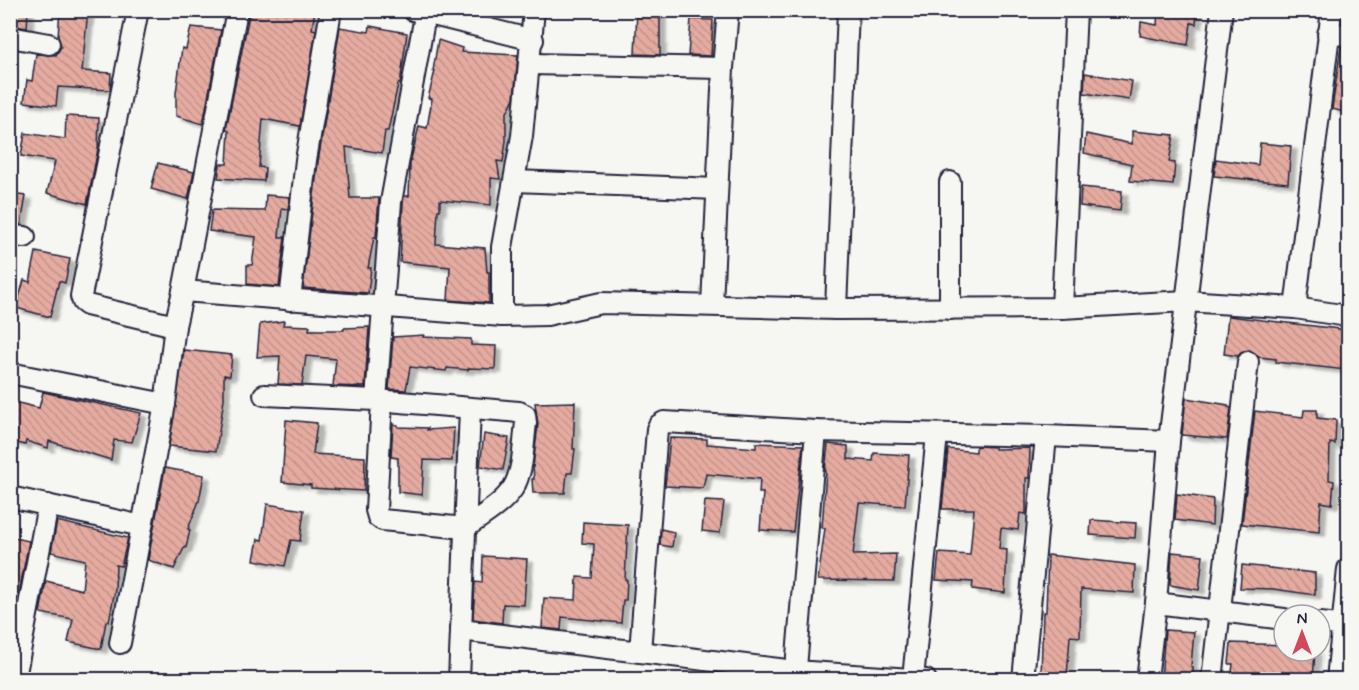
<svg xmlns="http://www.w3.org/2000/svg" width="1359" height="690" font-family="Mynerve,sans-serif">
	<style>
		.building { fill: url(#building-back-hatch); stroke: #22223b; stroke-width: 1.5; filter: url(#shadow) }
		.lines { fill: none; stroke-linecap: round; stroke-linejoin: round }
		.minor-casing { stroke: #22223b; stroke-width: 24 }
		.minor { stroke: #f6f6f2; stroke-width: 20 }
	</style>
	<defs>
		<pattern id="building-back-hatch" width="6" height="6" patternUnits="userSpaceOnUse" patternTransform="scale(1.5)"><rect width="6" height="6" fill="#e5aba0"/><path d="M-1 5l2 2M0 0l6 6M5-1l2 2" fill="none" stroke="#c4938b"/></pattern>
		<filter id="shadow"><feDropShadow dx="6" dy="4" stdDeviation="1.5" flood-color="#0004"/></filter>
	</defs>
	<rect width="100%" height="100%" fill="#f6f6f2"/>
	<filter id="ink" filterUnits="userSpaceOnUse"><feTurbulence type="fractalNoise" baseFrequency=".0167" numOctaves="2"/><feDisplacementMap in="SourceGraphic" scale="12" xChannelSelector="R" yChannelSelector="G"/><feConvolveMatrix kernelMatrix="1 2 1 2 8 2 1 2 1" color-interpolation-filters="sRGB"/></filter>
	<g filter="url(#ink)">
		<g class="building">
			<path d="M10 10H28L27 28 10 25Z"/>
			<path d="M60 10H88L82 71 111 73 110 90 58 87 56 106 24 102 27 80 32 81 36 54 56 55 61 47 58 36Z"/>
			<path d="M250 10H315L312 29 316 30 300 126 263 119 259 167 265 168 264 181 218 178 220 164H227L229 131 226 130Z"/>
			<path d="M637 10H660V55L635 54Z"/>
			<path d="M1158 10H1197L1196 24 1191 23 1188 45 1140 36 1141 22 1157 25Z"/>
			<path d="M691 19 713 20 711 56 688 55Z"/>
			<path d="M370 26 407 33 400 84H398L388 131H385L382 153 346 147 350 198H379L376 237H374L368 268H371L368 293 303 288 318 162 340 27 369 32Z"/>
			<path d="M191 27 221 30 203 124 176 116V93L182 48 186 49Z"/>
			<path d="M438 40 462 48 461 52 518 55 514 98 506 115V141L503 162 497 161 500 179 491 178V205L440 200V210H438L436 244 485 248 487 272H489V303L448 300 450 267 400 262 403 204 404 196H409L410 163 419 126 427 128 432 99 428 98 435 71H433Z"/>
			<path d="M1341 47H1348V113L1332 109Z"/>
			<path d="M1085 73 1132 81 1129 100 1084 93Z"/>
			<path d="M66 116 99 118 98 149 87 204 47 193 55 161 21 156 25 133 65 139Z"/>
			<path d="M1132 131 1174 135 1169 162 1175 163 1173 185 1130 181 1132 164 1084 153 1086 134 1132 144Z"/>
			<path d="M1260 143 1291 146 1288 183 1214 176 1216 159 1258 165Z"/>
			<path d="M158 163 194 172 188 199 151 189Z"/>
			<path d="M1081 187 1122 191 1120 211 1080 206Z"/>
			<path d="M10 194 26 196 21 225 10 224Z"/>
			<path d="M266 195 290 197 288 209 282 208 279 237H285L279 287 247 284V265H252L256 237 209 231 212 210 265 211Z"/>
			<path d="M36 252 70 259 65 283 59 281 50 317 16 308 24 280 30 282Z"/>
			<path d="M1228 316 1348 330 1346 370 1276 362V359L1259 357 1250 350 1243 351 1238 356 1224 354Z"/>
			<path d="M284 321 283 325 310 326 309 330H344V328L369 327 365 387 333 386 336 359 306 356 302 385 278 384 280 356 257 357 260 324Z"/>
			<path d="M424 335 423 337 471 339V345L496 346 495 369 469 368 468 370 447 368 446 371 410 367 406 390 389 389 393 337Z"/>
			<path d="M184 350 232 355 230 376 224 375V399L216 451 169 446Z"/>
			<path d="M43 392 141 413 132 442 114 440 111 460 49 441 48 448 26 441 25 445 10 441V401L39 408Z"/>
			<path d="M1186 398 1228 405V407L1231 408 1227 439 1182 435Z"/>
			<path d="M575 402 573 449H575L572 473H567L565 493H533L532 479H534L533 467 538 424 535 403Z"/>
			<path d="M1304 410H1317V418L1336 420 1335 444 1330 443 1329 480 1334 481 1332 504 1321 502 1319 532 1242 524 1255 411 1303 417Z"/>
			<path d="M286 420 317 423 313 454 365 457 364 491 311 488V485L282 482Z"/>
			<path d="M393 424 398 425V427L428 428 427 430 454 428 452 461 424 460 422 495 398 492V458L391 457Z"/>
			<path d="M484 434 509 438 503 470 480 466Z"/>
			<path d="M670 438 707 439V444L756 448V443L803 445 793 532 760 530 763 493H759L760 479 706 474 703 488 665 486Z"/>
			<path d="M828 444 848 446V459L873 461 874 453 909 455 905 506 859 503 853 555 896 554 894 581 818 580 825 528H822L826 471H825Z"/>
			<path d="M976 446 995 447V449L1030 448 1029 478H1026V514L1020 513 1018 530 1001 528 999 549 1007 550 1005 593 972 589 973 582 936 580 939 553 970 555 974 509H942L948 449 976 452Z"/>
			<path d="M165 468 204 475 199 501 188 529 190 530 186 548H184L174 569 148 560Z"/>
			<path d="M1177 494 1213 499 1212 525 1175 520Z"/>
			<path d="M705 501 724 502 720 533 702 531Z"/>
			<path d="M267 504 304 510 300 541 291 540 285 566 254 560 258 539 262 540Z"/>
			<path d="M1091 520 1136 523 1135 538 1090 535Z"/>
			<path d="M57 521 128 538 121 566 116 565 115 590 109 622 106 621 101 649 68 642 73 619 40 613 46 581 82 590 85 560 51 552Z"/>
			<path d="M583 522 628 525 625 579 627 580 626 600H623L621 623 562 617 561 630 542 628 544 598 576 600 577 577 592 578 594 544 582 543Z"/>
			<path d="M661 529 674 532 672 547 660 545Z"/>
			<path d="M10 537 29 541 16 608 10 607Z"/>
			<path d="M1172 552 1203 555 1199 590 1170 585Z"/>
			<path d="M1048 555 1135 565 1134 593 1081 589 1080 637 1070 636 1067 677 1041 675 1043 612H1046Z"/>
			<path d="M483 556 527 559 524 605 503 604 502 623 473 619 475 582 482 583Z"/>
			<path d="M1242 565 1315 573V595L1273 589 1240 588Z"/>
			<path d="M1165 630 1194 632 1191 666 1193 667V680H1161Z"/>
			<path d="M1231 643 1284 645V651H1315L1313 680H1231L1233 664H1229Z"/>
		</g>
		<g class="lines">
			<g class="minor-casing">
				<g id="minor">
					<path d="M138 10 81 296 83 302 87 305 175 326"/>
					<path d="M413 10 533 40"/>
					<path d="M1328 34 1348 35"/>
					<path d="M10 37 49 44"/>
					<path d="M531 64 723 68"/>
					<path d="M515 181 717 189"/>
					<path d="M10 236 25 237"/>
					<path d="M183 291 237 10"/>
					<path d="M290 300 306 160 331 10"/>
					<path d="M712 305 723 68 728 10"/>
					<path d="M1062 308 1076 10"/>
					<path d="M1295 308 1332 10"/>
					<path d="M836 309 848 10"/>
					<path d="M950 309V182"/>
					<path d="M502 316V247L522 136 534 10"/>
					<path d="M10 373 165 404 120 643"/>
					<path d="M264 395 376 400 519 412 525 415 526 423C523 444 524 470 513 488 502 505 481 516 465 528L382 520 378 517 376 510 382 401"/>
					<path d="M376 400 391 202 426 10"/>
					<path d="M165 404 175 326 183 291 502 316 547 315 601 303 836 309 1062 308 1186 301 1295 308 1348 316"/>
					<path d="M10 497 142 526"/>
					<path d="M1156 603 1284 619"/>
					<path d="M1320 623 1348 626"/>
					<path d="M461 630 795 671 926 680"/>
					<path d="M640 652 657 429 659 425 664 422 816 431 1046 436 1169 441"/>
					<path d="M15 678 48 505"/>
					<path d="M913 679 937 434"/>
					<path d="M459 680 470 409"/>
					<path d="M795 680 816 431"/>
					<path d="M1023 680 1046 436"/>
					<path d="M1147 680 1156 603 1169 441 1222 10"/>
					<path d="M1212 680 1248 362"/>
					<path d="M1337 680 1348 569"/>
				</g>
			</g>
			<use href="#minor" class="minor"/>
		</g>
	</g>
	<rect width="1359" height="690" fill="none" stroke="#f6f6f2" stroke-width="36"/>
	<rect x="18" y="18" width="1323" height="654" fill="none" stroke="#22223b" stroke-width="2" filter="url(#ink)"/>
	<g transform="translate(1302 633)"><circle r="28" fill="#f6f6f2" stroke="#a1a1a9" stroke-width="1.5"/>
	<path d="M0-4.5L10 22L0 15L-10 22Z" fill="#d1495b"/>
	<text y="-9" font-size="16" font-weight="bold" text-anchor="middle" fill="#22223b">N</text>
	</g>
</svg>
